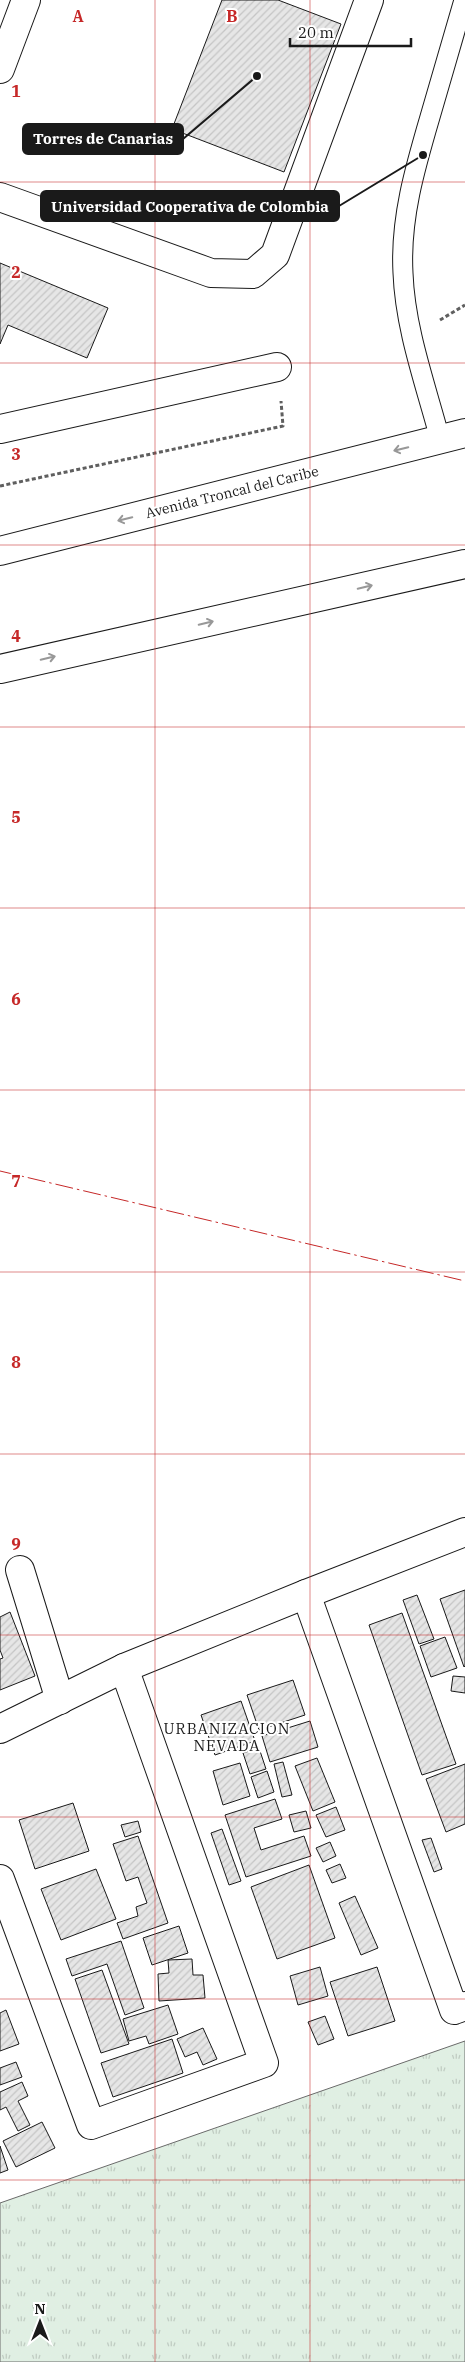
<svg xmlns="http://www.w3.org/2000/svg" width="465" height="2362" font-family="'IBM Plex Serif',serif">
	<style>
		.grass { fill: url(#grass-tufts); stroke: #6a6a6a }
		.building { fill: url(#building-hatch); stroke: #1a1a1a }
		.lines { fill: none; stroke-linecap: round; stroke-linejoin: round }
		.service-casing { stroke: #1a1a1a; stroke-width: 21 }
		.minor-casing { stroke: #1a1a1a; stroke-width: 30 }
		.trunk-casing { stroke: #1a1a1a; stroke-width: 30 }
		.path { stroke: #5f5f5f; stroke-width: 3; stroke-dasharray: 4 2.5; stroke-linecap: butt }
		.service { stroke: #fff; stroke-width: 19 }
		.minor { stroke: #fff; stroke-width: 28 }
		.trunk { stroke: #fff; stroke-width: 28 }
		.power { stroke: #c62828; stroke-width: 1; stroke-dasharray: 18 4 2.5 4; stroke-linecap: butt }
		.oneway { stroke: #989898 }
		.grid { fill: none; stroke: #c62828; stroke-width: 1; stroke-opacity: 0.55 }
		.labels { text-anchor: middle; stroke-width: 4; stroke-linejoin: round; paint-order: stroke }
		.street-label { font-size: 14px; fill: #1a1a1a; stroke: #fff }
		.neighbourhood-label { font-size: 15px; letter-spacing: 1px; fill: #1a1a1a; stroke: #fff }
		.grid-label { font-size: 16px; text-anchor: middle; font-weight: bold; fill: #c62828; stroke: #fff; stroke-width: 4; stroke-linejoin: round; paint-order: stroke }
		.leader { fill: none; stroke: #1a1a1a; stroke-width: 2 }
		.callout-dot { fill: #1a1a1a; stroke: #fff; stroke-width: 2 }
		.callout { fill: #1a1a1a; stroke: #1a1a1a; stroke-width: 2 }
		.callout-label { font-size: 15px; text-anchor: middle; font-weight: bold; fill: #fff }
	</style>
	<defs>
		<pattern id="grass-tufts" width="24" height="20" patternUnits="userSpaceOnUse" patternTransform="scale(1.25)"><rect width="24" height="20" fill="#e0efe3"/><path d="M3 7l-1-3M5 7V3M7 7l1-3M15 17l-1-3M17 17v-4M19 17l1-3" fill="none" stroke="#c0ccc2"/></pattern>
		<pattern id="building-hatch" width="6" height="6" patternUnits="userSpaceOnUse" patternTransform="scale(1.25)"><rect width="6" height="6" fill="#e6e6e6"/><path d="M-1 1l2-2M0 6l6-6M5 7l2-2" fill="none" stroke="#c5c5c5"/></pattern>
	</defs>
	<rect width="100%" height="100%" fill="#fff"/>
	<path class="grass" d="M465 2041V2362H0V2203Z"/>
	<g class="building">
		<path d="M222 0H278L341 24 284 172 172 129Z"/>
		<path d="M0 263 108 308 87 358 8 325 0 344Z"/>
		<path d="M465 1590V1666L464 1667 440 1599Z"/>
		<path d="M417 1595 434 1639 419 1644 403 1600Z"/>
		<path d="M10 1612 35 1676 0 1690V1659L3 1658 0 1650V1617Z"/>
		<path d="M402 1613 456 1764 422 1775 369 1625Z"/>
		<path d="M445 1637 457 1668 431 1677 420 1646Z"/>
		<path d="M453 1676 465 1677V1693L451 1691Z"/>
		<path d="M293 1680 305 1715 259 1730 247 1695Z"/>
		<path d="M241 1701 255 1741 215 1755 201 1715Z"/>
		<path d="M310 1721 318 1747 270 1762 262 1736Z"/>
		<path d="M259 1748 266 1769 250 1774 243 1753Z"/>
		<path d="M317 1758 335 1802 313 1811 295 1766Z"/>
		<path d="M283 1762 292 1795 282 1797 274 1764Z"/>
		<path d="M240 1763 250 1796 223 1805 213 1771Z"/>
		<path d="M465 1764V1824L446 1832 426 1779Z"/>
		<path d="M267 1771 274 1792 258 1798 251 1777Z"/>
		<path d="M275 1799 282 1819 254 1828 261 1850 304 1836 311 1856 246 1877 225 1815Z"/>
		<path d="M73 1803 89 1851 35 1869 19 1820Z"/>
		<path d="M336 1807 345 1830 326 1837 316 1815Z"/>
		<path d="M306 1811 311 1828 294 1832 289 1815Z"/>
		<path d="M138 1821 141 1832 125 1837 121 1825Z"/>
		<path d="M222 1829 241 1881 229 1885 211 1833Z"/>
		<path d="M138 1836 168 1923 123 1939 117 1923 138 1916 136 1907 147 1903 138 1877 126 1881 113 1844Z"/>
		<path d="M431 1838 442 1869 434 1872 422 1840Z"/>
		<path d="M330 1842 336 1856 323 1862 316 1848Z"/>
		<path d="M340 1864 346 1878 332 1883 326 1870Z"/>
		<path d="M309 1865 335 1938 277 1959 251 1887Z"/>
		<path d="M96 1869 116 1919 61 1940 41 1889Z"/>
		<path d="M355 1896 378 1948 361 1955 339 1903Z"/>
		<path d="M179 1926 188 1953 152 1965 143 1938Z"/>
		<path d="M121 1941 144 2008 125 2015 107 1964 72 1976 66 1959Z"/>
		<path d="M192 1959 193 1975H203L205 1998 159 2001 158 1974 169 1973 168 1960Z"/>
		<path d="M320 1967 328 1996 298 2005 290 1976Z"/>
		<path d="M377 1967 395 2021 348 2036 330 1982Z"/>
		<path d="M102 1970 129 2044 101 2053 75 1979Z"/>
		<path d="M168 2005 178 2034 149 2044 146 2036 129 2041 123 2019Z"/>
		<path d="M6 2010 19 2044 0 2051V2013Z"/>
		<path d="M325 2016 334 2039 318 2045 308 2022Z"/>
		<path d="M203 2028 217 2059 203 2065 197 2052 185 2057 177 2039Z"/>
		<path d="M172 2039 183 2073 113 2097 101 2063Z"/>
		<path d="M16 2062 22 2077 0 2085V2068Z"/>
		<path d="M22 2082 28 2096 18 2101 30 2125 18 2131 6 2107 0 2110V2092Z"/>
		<path d="M42 2122 55 2148 16 2167 3 2141Z"/>
		<path d="M0 2146 8 2170 0 2173Z"/>
	</g>
	<g class="lines">
		<g class="service-casing">
			<path id="service" d="M440 439C426 386 405 329 403 273 400 219 415 168 430 117 441 78 453 39 464 0"/>
		</g>
		<g class="minor-casing">
			<g id="minor">
				<path d="M0 69 26 0"/>
				<path d="M0 197 211 273 253 274 275 255 369 0"/>
				<path d="M0 429 277 367"/>
				<path d="M20 1570 60 1700"/>
				<path d="M306 1594 454 2010 465 2006"/>
				<path d="M0 1729 124 1668 306 1594 465 1532"/>
				<path d="M0 1879 91 2125 264 2063 124 1668"/>
			</g>
		</g>
		<g class="trunk-casing">
			<g id="trunk">
				<path d="M0 551 465 433"/>
				<path d="M0 669 465 564"/>
			</g>
		</g>
		<g class="path">
			<path d="M440 320 465 305"/>
			<path d="M0 486 283 426 281 401"/>
		</g>
		<use href="#service" class="service"/>
		<use href="#minor" class="minor"/>
		<use href="#trunk" class="trunk"/>
		<path class="power" d="M0 1171 465 1281"/>
	</g>
	<defs><path id="oneway-shaft" d="M-6 0H5M1.5-3L5.5 0L1.5 3" fill="none" stroke-width="1.6" stroke-linecap="round" stroke-linejoin="round" transform="scale(1.25)"/></defs>
	<g class="oneway">
		<use href="#oneway-shaft" transform="translate(401 449) rotate(166)"/>
		<use href="#oneway-shaft" transform="translate(125 519) rotate(166)"/>
		<use href="#oneway-shaft" transform="translate(365 587) rotate(-13)"/>
		<use href="#oneway-shaft" transform="translate(206 623) rotate(-13)"/>
		<use href="#oneway-shaft" transform="translate(48 658) rotate(-13)"/>
	</g>
	<path class="grid" d="M155 0V2362M310 0V2362M0 182H465M0 363H465M0 545H465M0 727H465M0 908H465M0 1090H465M0 1272H465M0 1454H465M0 1635H465M0 1817H465M0 1999H465M0 2180H465"/>
	<g class="labels">
		<g class="street-label">
			<text transform="translate(232 492) rotate(-14)" y="5">Avenida Troncal del Caribe</text>
		</g>
		<g class="neighbourhood-label">
			<text x="227" y="1734">URBANIZACION<tspan x="227" dy="17">NEVADA</tspan></text>
		</g>
	</g>
	<g class="grid-label">
		<text x="78" y="22">A</text>
		<text x="232" y="22">B</text>
		<text x="16" y="97">1</text>
		<text x="16" y="278">2</text>
		<text x="16" y="460">3</text>
		<text x="16" y="642">4</text>
		<text x="16" y="823">5</text>
		<text x="16" y="1005">6</text>
		<text x="16" y="1187">7</text>
		<text x="16" y="1368">8</text>
		<text x="16" y="1550">9</text>
	</g>
	<path class="leader" d="M257 76L183 139M423 155L339 206"/>
	<g class="callout-dot">
		<circle cx="257" cy="76" r="5"/>
		<circle cx="423" cy="155" r="5"/>
	</g>
	<g class="callout">
		<rect x="23" y="124" width="160" height="30" rx="5"/>
		<rect x="41" y="191" width="298" height="30" rx="5"/>
	</g>
	<g class="callout-label">
		<text x="103" y="144">Torres de Canarias</text>
		<text x="190" y="212">Universidad Cooperativa de Colombia</text>
	</g>
	<g transform="translate(40 2322)" stroke="#ffffff" stroke-width="4" paint-order="stroke">
	<path d="M0-4L9 19L0 12L-9 19Z" fill="#1a1a1a"/>
	<text y="-8" font-size="14" font-weight="bold" text-anchor="middle" fill="#1a1a1a">N</text>
	</g>
	<path d="M290 38v8h121v-8" fill="none" stroke="#1a1a1a" stroke-width="2.5"/>
	<text x="298" y="38" font-size="15" fill="#1a1a1a" stroke="#ffffff" stroke-width="4" paint-order="stroke">20 m</text>
</svg>
